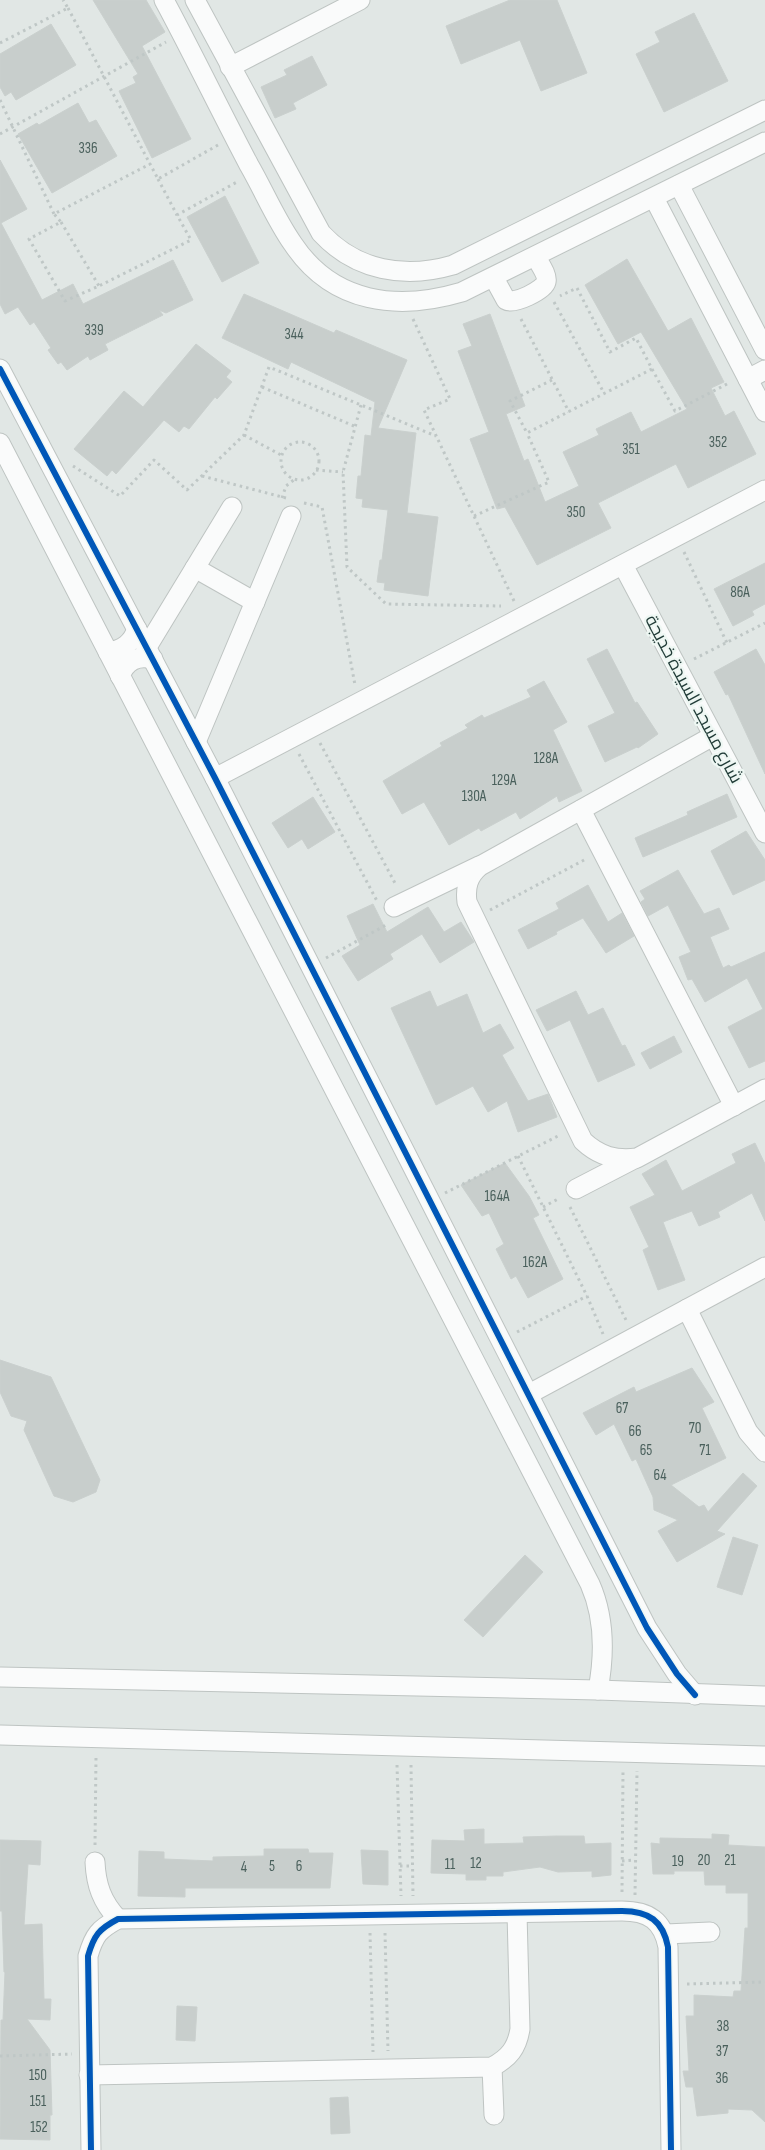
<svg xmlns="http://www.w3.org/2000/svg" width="765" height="2150" font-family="'Sofia Sans Condensed',Cairo,sans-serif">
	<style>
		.building { fill: #c8cecc; stroke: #cad0ce }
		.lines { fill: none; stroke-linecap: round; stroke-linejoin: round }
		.minor-casing { stroke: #bec4c2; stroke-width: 21 }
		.path { stroke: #bfc7c6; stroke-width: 3; stroke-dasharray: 2.5 4; stroke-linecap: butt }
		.minor { stroke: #fafbfb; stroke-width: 19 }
		.cycleway-casing { stroke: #eef7f3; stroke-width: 9 }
		.cycleway { stroke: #0057b8; stroke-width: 6 }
		.labels { text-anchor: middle; stroke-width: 4.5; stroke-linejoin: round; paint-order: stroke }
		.number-label { font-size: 15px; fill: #4a605c }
		.street-label { font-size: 18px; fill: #1f3a36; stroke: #eef7f3 }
	</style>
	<rect width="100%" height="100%" fill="#e1e7e5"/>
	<g class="building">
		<path d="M93 0H146L165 32 142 46 191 139 152 158 119 91 136 83 133 77 138 74Z"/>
		<path d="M510 0H557L587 73 541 91 520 40 461 64 446 26Z"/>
		<path d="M694 13 728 81 664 112 636 54 660 42 655 32Z"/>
		<path d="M51 24 76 65 16 100 11 92 5 96 0 87V54Z"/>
		<path d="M312 56 327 85 293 103 296 109 275 118 261 87 287 75 284 70Z"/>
		<path d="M78 103 89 123 96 120 117 156 52 193 18 134 37 123 39 125Z"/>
		<path d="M0 160 27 209 1 223 42 300 73 284 83 304 173 260 193 300 166 313 159 310 163 315 105 344 108 350 90 360 88 356 67 370 61 362 58 364 48 350 51 348 34 322 30 325 18 307 5 314 0 304Z"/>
		<path d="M225 196 259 263 222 282 187 217Z"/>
		<path d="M627 259 668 331 691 318 724 382 711 388 725 416 734 411 756 454 688 488 676 464 598 503 611 528 537 565 505 507 497 509 470 439 489 432 458 351 472 346 463 324 490 314 525 406 506 414 524 461 528 459 545 502 579 486 563 452 599 435 596 429 631 412 641 432 687 409 641 332 618 344 585 285Z"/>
		<path d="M244 294 334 333 336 330 407 360 378 428 416 433 407 513 438 517 428 596 384 590 385 583 377 582 380 560H382L388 510 362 507 363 499 356 498 358 476H361L365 435 371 436 375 402 291 362 288 369 222 338Z"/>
		<path d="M196 344 231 371 226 377 232 382 217 399 215 397 189 429 184 426 179 432 164 420 116 474 112 470 107 476 74 449 124 391 143 407Z"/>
		<path d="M765 563V604L752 611 754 615 733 626 714 589Z"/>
		<path d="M607 649 635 703 637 702 658 734 638 748 637 747 605 762 588 726 615 713 587 659Z"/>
		<path d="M756 649 765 665V774L728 694 726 695 714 672Z"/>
		<path d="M544 681 567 722 553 730 582 791 559 802 557 796 520 819 516 812 481 831 479 828 449 845 424 802 402 814 383 781 442 746 440 743 468 728 465 725 482 715 484 718 531 697 527 690Z"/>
		<path d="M727 794 737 817 643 857 635 838 688 815 687 812Z"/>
		<path d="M313 797 335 832 308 849 302 839 288 848 272 823Z"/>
		<path d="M746 831 765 860V880L733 895 711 851Z"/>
		<path d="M678 870 704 914 719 908 729 929 710 937 723 968 729 965 731 967 765 952V1061L749 1068 728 1027 763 1009 747 978 705 1002 692 979 688 980 679 957 691 952 668 905 648 916 641 902 645 899 640 891Z"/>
		<path d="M588 885 608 922 622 913 634 936 606 953 583 918 556 932 557 934 528 949 518 930 559 909 556 903Z"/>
		<path d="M373 904 387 932 428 907 444 932 461 922 474 942 440 963 422 934 390 954 393 959 358 981 342 956 360 945 347 916Z"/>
		<path d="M430 991 437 1007 467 994 483 1033 500 1024 514 1048 502 1055 528 1101 548 1094 557 1117 518 1132 507 1101 488 1112 473 1086 436 1105 391 1008Z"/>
		<path d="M576 991 588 1015 603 1008 622 1046 625 1045 635 1065 598 1082 570 1020 547 1031 536 1010Z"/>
		<path d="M674 1036 682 1052 650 1069 641 1053Z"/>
		<path d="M755 1143 765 1164V1221L752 1193 718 1212 720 1217 699 1226 692 1211 663 1222 685 1280 658 1290 643 1250 649 1247 630 1207 655 1195 642 1174 666 1160 682 1191 736 1163 732 1154Z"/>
		<path d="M505 1163 529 1196 539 1215 533 1218 563 1279 528 1298 516 1276 511 1279 496 1249 504 1244 489 1213 482 1216 461 1185Z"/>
		<path d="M0 1360 51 1377 100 1480 96 1492 73 1502 54 1496 24 1430 27 1421 11 1416 0 1392Z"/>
		<path d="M692 1368 714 1402 702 1408 726 1458 671 1485 699 1507 704 1505 708 1512 743 1473 757 1486 717 1531 725 1534 677 1562 658 1531 678 1520 654 1510 653 1497 636 1459 632 1461 614 1424 596 1435 583 1413 634 1387 636 1392Z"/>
		<path d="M733 1537 758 1545 742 1595 717 1587Z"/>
		<path d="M525 1555 543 1572 483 1637 464 1620Z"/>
		<path d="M484 1829V1844L524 1843 523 1837 557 1836H584L585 1844 611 1843V1875L592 1877V1871L558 1872 540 1867 503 1872V1876H486V1880H466V1874L431 1873 432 1840 465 1841 464 1830Z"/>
		<path d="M712 1834 729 1835 728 1845 765 1847V2122L752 2110 728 2109V2113L697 2116 693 2087H686L683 2071H689L686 2016H694V1995L733 1997 734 1991H741L745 1928H748V1893H726V1885H705L704 1871H674V1874H653L651 1843 660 1844V1838L712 1839Z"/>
		<path d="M0 1840 41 1841 40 1865 28 1864 24 1925 42 1924 44 1999H51L50 2020 27 2019 50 2050 52 2115H50V2140L0 2139 1 2020H3L5 1972H4L2 1911H0Z"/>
		<path d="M264 1849H308L309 1853H333L330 1888H185V1897L138 1896 139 1851 164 1852V1859L213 1861V1857L264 1856Z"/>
		<path d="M361 1850 388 1851V1885L363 1884Z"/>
		<path d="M177 2006 197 2007 195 2041 176 2040Z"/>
		<path d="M348 2097 350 2133 331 2134 330 2098Z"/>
	</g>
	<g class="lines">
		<g class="minor-casing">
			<g id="minor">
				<path d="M164 0C193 54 220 110 249 165 264 191 276 220 293 244 333 304 398 311 462 292L765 142"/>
				<path d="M195 0 321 233C356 271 405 279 453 265L765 110"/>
				<path d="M230 67 360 0"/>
				<path d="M679 185 765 350"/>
				<path d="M654 198 765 412"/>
				<path d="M494 278 506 300C514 305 544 290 546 282 548 275 539 263 536 257"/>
				<path d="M0 369 215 778 647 1628 677 1674 695 1695"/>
				<path d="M748 379 765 370"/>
				<path d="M0 443 590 1584C605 1618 605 1653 598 1690"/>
				<path d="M623 565 765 833"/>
				<path d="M195 568 255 602"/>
				<path d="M147 647 232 507"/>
				<path d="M108 652C123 650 132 643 137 629"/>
				<path d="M120 676C126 661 137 655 153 659"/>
				<path d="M713 736 480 866C468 876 465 887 467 902L583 1141C599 1156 616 1161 637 1158L765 1089"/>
				<path d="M196 742 291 516"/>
				<path d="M215 778 765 490"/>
				<path d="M581 810 734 1106"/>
				<path d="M394 907 479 866"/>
				<path d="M576 1189 634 1159"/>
				<path d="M687 1309 748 1432 765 1452"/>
				<path d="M529 1394 765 1267"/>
				<path d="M0 1677 598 1690 765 1696"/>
				<path d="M0 1735 765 1756"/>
				<path d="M95 1862C96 1885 102 1902 118 1919"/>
				<path d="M666 1934 710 1932"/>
				<path d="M492 2067 494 2115"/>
				<path d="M89 2075 492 2067C509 2058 517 2048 520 2029L517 1913"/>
				<path d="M91 2150 88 1956C94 1935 99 1929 118 1919L622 1911C649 1911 663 1921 668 1947L671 2150"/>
			</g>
		</g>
		<g class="path">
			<path d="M68 8 150 164"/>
			<path d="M0 43 68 8 63 0"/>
			<path d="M0 100 54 214"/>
			<path d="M0 134 166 42"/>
			<path d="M218 145 158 179 150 164 54 214 61 222 29 239 65 301 99 286 191 240 177 215 237 182"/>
			<path d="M158 179 177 215"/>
			<path d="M61 222 99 286"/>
			<path d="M554 302 604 393"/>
			<path d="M413 319 450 399 424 410 514 601"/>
			<path d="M521 319 569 412"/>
			<path d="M652 369 675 411 729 383"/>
			<path d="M552 380 510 401 527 433 652 369 636 338 610 352 577 288 560 296"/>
			<path d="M262 387 354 426"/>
			<path d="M361 405 343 472 347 567 386 604 501 606"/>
			<path d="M244 435 281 455"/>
			<circle cx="300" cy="461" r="19"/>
			<path d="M73 466 120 496 154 460 187 490 244 435 269 367 436 436"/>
			<path d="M316 470 343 472"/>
			<path d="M202 476 286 498"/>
			<path d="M282 498 286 486 295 479"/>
			<path d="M304 503 322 507 355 685"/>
			<path d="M474 516 549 482 527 433"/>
			<path d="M684 552 727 643"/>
			<path d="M694 659 765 623"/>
			<path d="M320 743 396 885"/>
			<path d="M299 754 377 901"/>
			<path d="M490 910 586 859"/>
			<path d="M326 958 388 924"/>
			<path d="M518 1156 587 1296 603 1334"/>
			<path d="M445 1193 560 1135"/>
			<path d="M543 1207 560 1198"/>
			<path d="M570 1207 626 1320"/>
			<path d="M517 1332 587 1296"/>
			<path d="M397 1765 401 1896"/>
			<path d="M411 1765 413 1896"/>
			<path d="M95 1845 96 1756"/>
			<path d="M622 1861 635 1860"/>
			<path d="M400 1866H413"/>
			<path d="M622 1892 623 1771"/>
			<path d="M635 1895 637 1771"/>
			<path d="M370 1933 373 2052"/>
			<path d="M385 1933 388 2051"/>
			<path d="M687 1984 765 1982"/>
			<path d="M0 2056 72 2054"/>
		</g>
		<use href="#minor" class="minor"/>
		<g class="cycleway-casing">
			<g id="cycleway">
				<path d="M0 369 215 778 647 1628 677 1674 695 1695"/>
				<path d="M91 2150 88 1956C94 1935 99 1929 118 1919L622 1911C649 1911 663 1921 668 1947L671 2150"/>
			</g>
		</g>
		<use href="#cycleway" class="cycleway"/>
	</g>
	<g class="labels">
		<g class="number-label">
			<text x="88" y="153">336</text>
			<text x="94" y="335">339</text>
			<text x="294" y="339">344</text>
			<text x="718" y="447">352</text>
			<text x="631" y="454">351</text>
			<text x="576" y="517">350</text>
			<text x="740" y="597">86A</text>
			<text x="546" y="763">128A</text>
			<text x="504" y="785">129A</text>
			<text x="474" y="801">130A</text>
			<text x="497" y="1201">164A</text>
			<text x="535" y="1267">162A</text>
			<text x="622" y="1413">67</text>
			<text x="695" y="1433">70</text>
			<text x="635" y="1436">66</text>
			<text x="646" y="1455">65</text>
			<text x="705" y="1455">71</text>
			<text x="660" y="1480">64</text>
			<text x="704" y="1865">20</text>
			<text x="730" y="1865">21</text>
			<text x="678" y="1866">19</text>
			<text x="476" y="1868">12</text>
			<text x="450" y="1869">11</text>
			<text x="272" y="1871">5</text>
			<text x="299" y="1871">6</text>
			<text x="244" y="1872">4</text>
			<text x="723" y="2031">38</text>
			<text x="722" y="2056">37</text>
			<text x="38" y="2080">150</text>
			<text x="722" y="2083">36</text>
			<text x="38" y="2106">151</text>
			<text x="39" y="2132">152</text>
		</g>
		<g class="street-label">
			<text transform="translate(694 699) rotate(62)" y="6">شارع مسجد السيدة خديجة</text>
		</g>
	</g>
</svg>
